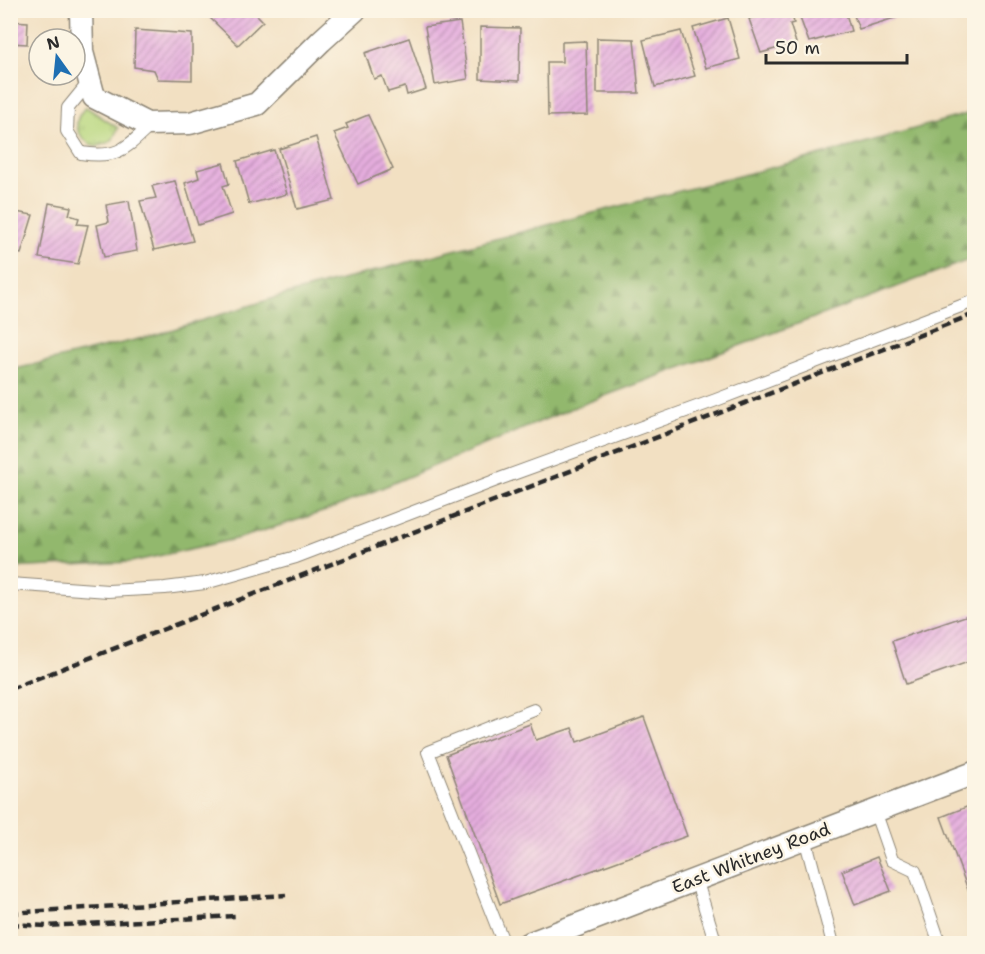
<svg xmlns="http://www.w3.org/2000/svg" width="985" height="954" font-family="'Shantell Sans',sans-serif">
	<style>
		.grass { fill: url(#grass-tufts); stroke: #728154; stroke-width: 1.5 }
		.forest { fill: url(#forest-firs); stroke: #5e724c; stroke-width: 1.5 }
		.building { fill: url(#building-hatch) }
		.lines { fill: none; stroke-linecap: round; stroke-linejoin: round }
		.lane-casing { stroke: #8e8676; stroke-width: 14 }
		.street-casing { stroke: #8e8676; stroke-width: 25 }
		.lane { stroke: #fff; stroke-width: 12 }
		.street { stroke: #fff; stroke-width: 22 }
		.rail { stroke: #2b2b2b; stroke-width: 4.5; stroke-dasharray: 9 4.5; stroke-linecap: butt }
		.labels { text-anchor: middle; stroke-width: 5; stroke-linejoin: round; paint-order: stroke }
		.street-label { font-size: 18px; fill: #2b2b2b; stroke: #fcf5e5 }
	</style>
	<defs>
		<pattern id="grass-tufts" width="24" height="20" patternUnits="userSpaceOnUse" patternTransform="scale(1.5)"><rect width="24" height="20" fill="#b8d77e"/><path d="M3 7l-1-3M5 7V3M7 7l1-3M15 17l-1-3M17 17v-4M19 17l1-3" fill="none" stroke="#9eb96d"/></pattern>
		<pattern id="forest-firs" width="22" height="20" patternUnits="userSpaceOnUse" patternTransform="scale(1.5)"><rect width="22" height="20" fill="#92b86d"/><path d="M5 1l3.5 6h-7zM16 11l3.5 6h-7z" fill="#77965a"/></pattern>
		<pattern id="building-hatch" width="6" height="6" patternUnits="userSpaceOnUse" patternTransform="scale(1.5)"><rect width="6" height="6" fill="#e5adde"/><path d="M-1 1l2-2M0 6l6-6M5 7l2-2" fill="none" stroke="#ba8db4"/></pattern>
	</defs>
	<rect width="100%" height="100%" fill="#fcf5e5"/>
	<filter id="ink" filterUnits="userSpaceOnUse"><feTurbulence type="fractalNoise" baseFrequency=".0167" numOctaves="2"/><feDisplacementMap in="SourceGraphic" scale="12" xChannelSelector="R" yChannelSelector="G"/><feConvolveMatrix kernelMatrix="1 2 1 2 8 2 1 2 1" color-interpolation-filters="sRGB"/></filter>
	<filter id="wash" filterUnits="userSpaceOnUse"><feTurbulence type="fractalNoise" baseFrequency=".008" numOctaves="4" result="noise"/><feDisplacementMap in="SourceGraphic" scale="24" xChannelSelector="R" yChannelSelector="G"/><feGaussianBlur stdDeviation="1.35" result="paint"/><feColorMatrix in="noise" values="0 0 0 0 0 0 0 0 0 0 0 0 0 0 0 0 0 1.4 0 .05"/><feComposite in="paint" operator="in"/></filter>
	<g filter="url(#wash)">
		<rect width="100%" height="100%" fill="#f2e0c2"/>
		<path class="grass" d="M86 107 118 128 112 141 96 147C78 138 69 123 86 107Z"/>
		<path class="forest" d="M974 112V258L570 409 329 510 240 538 131 562 11 568V370L151 336 281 296 593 213 825 154Z"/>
		<g id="blocks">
			<g class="building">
				<path d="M215 10H236L239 14 242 10H252L263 21 238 45 209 17Z"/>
				<path d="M757 10H791L794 23 790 24 796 43 761 53 749 19 759 15Z"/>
				<path d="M797 10H845L851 31 809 42Z"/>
				<path d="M852 10H899L901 16 859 29Z"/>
				<path d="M728 18 740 59 706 68 693 28Z"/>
				<path d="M10 21 28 22 27 44 10 43Z"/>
				<path d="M460 22 468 79 435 85 425 27Z"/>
				<path d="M480 27 520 28 519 81 480 79Z"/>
				<path d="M135 30 192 34V80L158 79 154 70 134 67Z"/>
				<path d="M681 31 695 76 655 87 643 40Z"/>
				<path d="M409 38 426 89 407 95 405 87 388 92 382 76 374 79 365 53Z"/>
				<path d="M597 38 634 39 639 93H597Z"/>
				<path d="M586 41 588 115 548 116 547 62H562V42Z"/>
				<path d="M10 108 19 120 10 125Z"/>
				<path d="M368 115 393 169 358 184 334 133 348 128 346 124Z"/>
				<path d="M316 137 334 200 297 209 279 149Z"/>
				<path d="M274 150 287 194 249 204 237 161Z"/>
				<path d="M223 163 229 184 223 186 232 214 198 225 185 183 199 178 197 170Z"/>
				<path d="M175 181 193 241 154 250 140 201 156 198 152 186Z"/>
				<path d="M129 201 137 251 104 257 97 225 109 222 106 205Z"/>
				<path d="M49 203 71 207 69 215 79 218 77 224 88 225 78 264 39 258Z"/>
				<path d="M10 211 33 215 21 254 10 252Z"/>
				<path d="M974 613V660L906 684 892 641Z"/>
				<path d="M644 717 687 836 500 904 446 755 530 724 536 740 572 728 577 742Z"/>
				<path d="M974 804V906L941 817Z"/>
				<path d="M877 857 891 891 855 905 842 871Z"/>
			</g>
		</g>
	</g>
	<g filter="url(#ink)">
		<use href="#blocks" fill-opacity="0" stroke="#8e8676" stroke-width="1.5"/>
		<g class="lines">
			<g class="lane-casing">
				<g id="lane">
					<path d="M90 81 68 108 67 131 81 153C119 159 126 148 152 124"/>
					<path d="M10 584 108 591 165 588 205 583 296 557 502 478 716 400 974 301"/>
					<path d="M875 811 892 860 915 871 940 944"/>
					<path d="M805 838 833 944"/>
					<path d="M696 879 716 944"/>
					<path d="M504 944 428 752 534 710"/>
				</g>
			</g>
			<g class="street-casing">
				<g id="street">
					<path d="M81 10 82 52 94 97 147 124 190 123 257 104 321 41 355 10"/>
					<path d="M528 944 974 773"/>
				</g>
			</g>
			<use href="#lane" class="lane"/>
			<use href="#street" class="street"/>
			<g class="rail">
				<path d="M10 689 974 314"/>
				<path d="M10 913 286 895"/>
				<path d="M10 924 47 926 235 916"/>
			</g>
		</g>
	</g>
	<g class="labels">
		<g class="street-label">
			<text transform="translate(751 858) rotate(-21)" y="6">East Whitney Road</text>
		</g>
	</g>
	<rect width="985" height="954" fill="none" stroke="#fcf5e5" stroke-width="36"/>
	<g transform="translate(57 57) rotate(345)"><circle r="28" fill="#fcf5e5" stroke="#a8a49b" stroke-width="1.5"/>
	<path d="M0-4.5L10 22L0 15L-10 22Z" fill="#1f6fb2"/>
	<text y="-9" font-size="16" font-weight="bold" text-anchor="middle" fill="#2b2b2b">N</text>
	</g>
	<path d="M766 54v9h141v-9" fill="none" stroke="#2b2b2b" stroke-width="3"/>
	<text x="775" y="54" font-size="18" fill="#2b2b2b" stroke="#fcf5e5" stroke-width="4.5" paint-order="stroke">50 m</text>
</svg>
